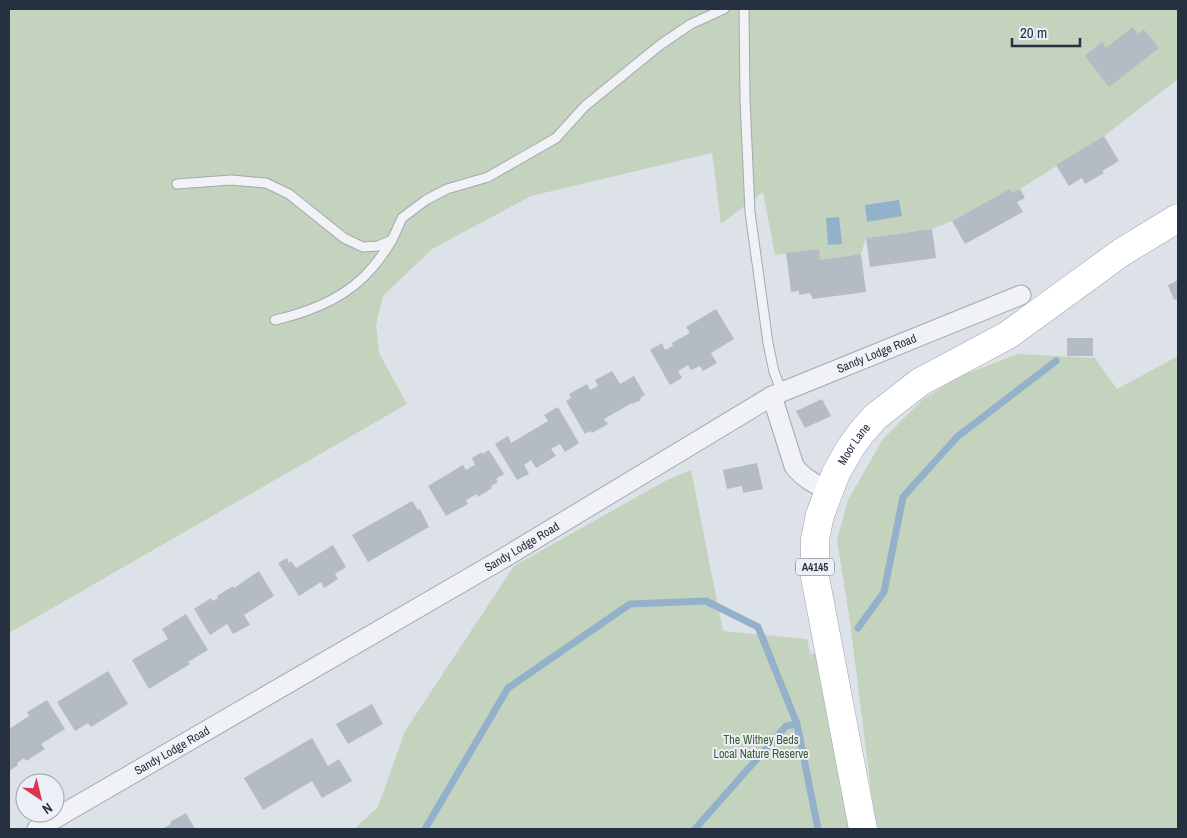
<svg xmlns="http://www.w3.org/2000/svg" width="1187" height="838" font-family="'Archivo Narrow',sans-serif">
	<style>
		.green { fill: #c3d3bd }
		.water { fill: #94b1cc }
		.lines { fill: none; stroke-linecap: round; stroke-linejoin: round }
		.stream { stroke: #94b1cc; stroke-width: 7 }
		.building { fill: #b4bbc5 }
		.lane-casing { stroke: #a2a9b2; stroke-width: 11 }
		.street-casing { stroke: #a2a9b2; stroke-width: 21 }
		.primary-casing { stroke: #9ba6b5; stroke-width: 29 }
		.lane { stroke: #f0f2f6; stroke-width: 9 }
		.street { stroke: #f0f2f6; stroke-width: 19 }
		.primary { stroke: #fff; stroke-width: 28 }
		.labels { text-anchor: middle; stroke-width: 4; stroke-linejoin: round; paint-order: stroke }
		.shield { fill: #ecf0f6; stroke: #616a77; stroke-width: 1 }
		.shield-label { font-size: 11px; font-weight: bold; fill: #253040 }
		.street-label { font-size: 12px; fill: #253040; stroke: #ecf0f6 }
		.park-label { font-size: 12px; fill: #3b5d31; stroke: #ecf0f6 }
	</style>
	<rect width="100%" height="100%" fill="#dde2e8"/>
	<g class="green">
		<path d="M9 9H1178V79L1104 136 1020 189 1012 193 1010 190 952 221 932 229 866 238 861 254 820 260 819 249 775 255 763 192 721 224 712 153 531 196 432 249 383 296 376 325 379 353 407 404 9 633Z"/>
		<path d="M1018 354 1095 358 1117 389 1178 356V829H878L872 799 850 622 837 540 848 500 883 439 922 400 960 376Z"/>
		<path d="M691 470 723 631 807 639 810 654 829 651 863 829H354L378 807 405 731 514 566 665 481Z"/>
	</g>
	<g class="water">
		<path d="M899 200 902 216 867 222 865 205Z"/>
		<path d="M839 217 842 244 828 245 826 218Z"/>
	</g>
	<g class="lines">
		<g class="stream">
			<path d="M858 628 884 592 903 497 957 437 1056 361"/>
			<path d="M425 829 508 688 630 604 706 601 758 627 797 724"/>
			<path d="M695 829 786 726 797 724 818 829"/>
		</g>
	</g>
	<g class="building">
		<path d="M1133 27 1138 34 1144 30 1159 48 1109 87 1085 56 1102 42 1106 48Z"/>
		<path d="M1104 136 1119 161 1102 171 1104 173 1085 184 1082 178 1069 186 1056 165Z"/>
		<path d="M1010 189 1012 193 1020 189 1025 198 1017 202 1023 212 965 244 952 221Z"/>
		<path d="M932 229 936 258 870 267 866 238Z"/>
		<path d="M819 249 820 260 861 254 866 292 813 299 810 293 799 295V291L791 292 786 253Z"/>
		<path d="M1178 280V299L1174 300 1168 285Z"/>
		<path d="M716 309 734 339 711 353 717 363 703 371 700 366 691 370 688 365 678 371 682 378 670 385 650 350 662 343 665 350 673 346 672 343 690 333 686 327Z"/>
		<rect x="1067" y="338" width="26" height="18"/>
		<path d="M612 371 620 384 634 376 645 395 640 398 641 400 632 404V403L604 419 608 424 592 433 590 431 585 434 566 401 571 398 569 394 587 384 590 390 598 386 595 380Z"/>
		<path d="M822 399 831 416 805 428 796 411Z"/>
		<path d="M558 407 579 443 565 452 560 444 551 449 556 456 536 468 531 460 524 465 529 474 517 480 495 444 508 436 511 443 548 421 544 415Z"/>
		<path d="M489 450 504 474 496 479 498 482 491 486 492 488 478 497 477 494 466 500 468 504 446 516 428 486 463 465 466 470 475 465 472 458 482 452 483 454Z"/>
		<path d="M757 463 763 489 743 493 742 486 727 489 723 470Z"/>
		<path d="M412 501 418 510 420 509 429 527 368 562 352 535Z"/>
		<path d="M333 545 346 567 335 574 338 579 324 588 321 582 299 596 278 563 287 558 289 563 291 561 296 568Z"/>
		<path d="M259 571 274 596 244 615 250 625 233 634 227 624 210 635 194 609 211 598 213 601 218 598 217 596 233 586 234 588Z"/>
		<path d="M186 614 208 650 188 662 190 664 149 689 132 660 168 639 162 629Z"/>
		<path d="M108 671 128 704 91 727 88 723 75 731 57 702Z"/>
		<path d="M47 700 65 729 41 744 45 749 26 761 24 758 17 763 18 765 9 771V729L29 716 27 712Z"/>
		<path d="M372 704 383 724 348 744 336 724Z"/>
		<path d="M312 738 328 766 339 759 352 781 322 798 312 781 263 810 244 778Z"/>
		<path d="M186 813 195 829H162L171 824 170 822Z"/>
	</g>
	<g class="lines">
		<g class="lane-casing">
			<g id="lane">
				<path d="M744 9 745 100 750 212 768 343 774 372 782 392"/>
				<path d="M177 184 231 180 266 183 289 194 344 238 363 247 378 246 392 240 402 218 426 200 447 189 488 177 556 138 585 106 660 45 691 24 724 9"/>
				<path d="M275 320C310 312 348 297 372 268 379 260 386 250 392 240"/>
			</g>
		</g>
		<g class="street-casing">
			<g id="street">
				<path d="M772 396 794 466C803 478 815 484 829 491"/>
				<path id="s1" d="M37 829 502 559 772 396 1021 295"/>
			</g>
		</g>
		<g class="primary-casing">
			<g id="primary">
				<path id="s2" d="M863 829 815 577V539L820 515 836 473 849 450 861 433 875 417 920 382 1008 335 1122 252 1178 218"/>
			</g>
		</g>
		<use href="#lane" class="lane"/>
		<use href="#street" class="street"/>
		<use href="#primary" class="primary"/>
	</g>
	<g class="labels">
		<rect class="shield" x="796" y="558.5" width="38" height="17" rx="4"/>
		<g class="shield-label">
			<text x="815" y="571">A4145</text>
		</g>
		<g class="street-label">
			<text dy="4" stroke="none"><textPath href="#s1" startOffset="966">Sandy Lodge Road</textPath></text>
			<text dy="4" stroke="none"><textPath href="#s2" startOffset="398">Moor Lane</textPath></text>
			<text dy="4" stroke="none"><textPath href="#s1" startOffset="561">Sandy Lodge Road</textPath></text>
			<text dy="4" stroke="none"><textPath href="#s1" startOffset="156">Sandy Lodge Road</textPath></text>
		</g>
		<g class="park-label">
			<text x="761" y="744">The Withey Beds<tspan x="761" dy="14">Local Nature Reserve</tspan></text>
		</g>
	</g>
	<rect width="1187" height="838" fill="none" stroke="#253040" stroke-width="20"/>
	<g transform="translate(40 798) rotate(145)"><circle r="24" fill="#ecf0f6" stroke="#9ca3ad"/>
	<path d="M0-4L9 19L0 12L-9 19Z" fill="#d93653"/>
	<text y="-8" font-size="14" font-weight="bold" text-anchor="middle" fill="#253040">N</text>
	</g>
	<path d="M1012 38v8h68v-8" fill="none" stroke="#253040" stroke-width="2.5"/>
	<text x="1020" y="38" font-size="15" fill="#253040" stroke="#ecf0f6" stroke-width="4" paint-order="stroke">20 m</text>
</svg>
